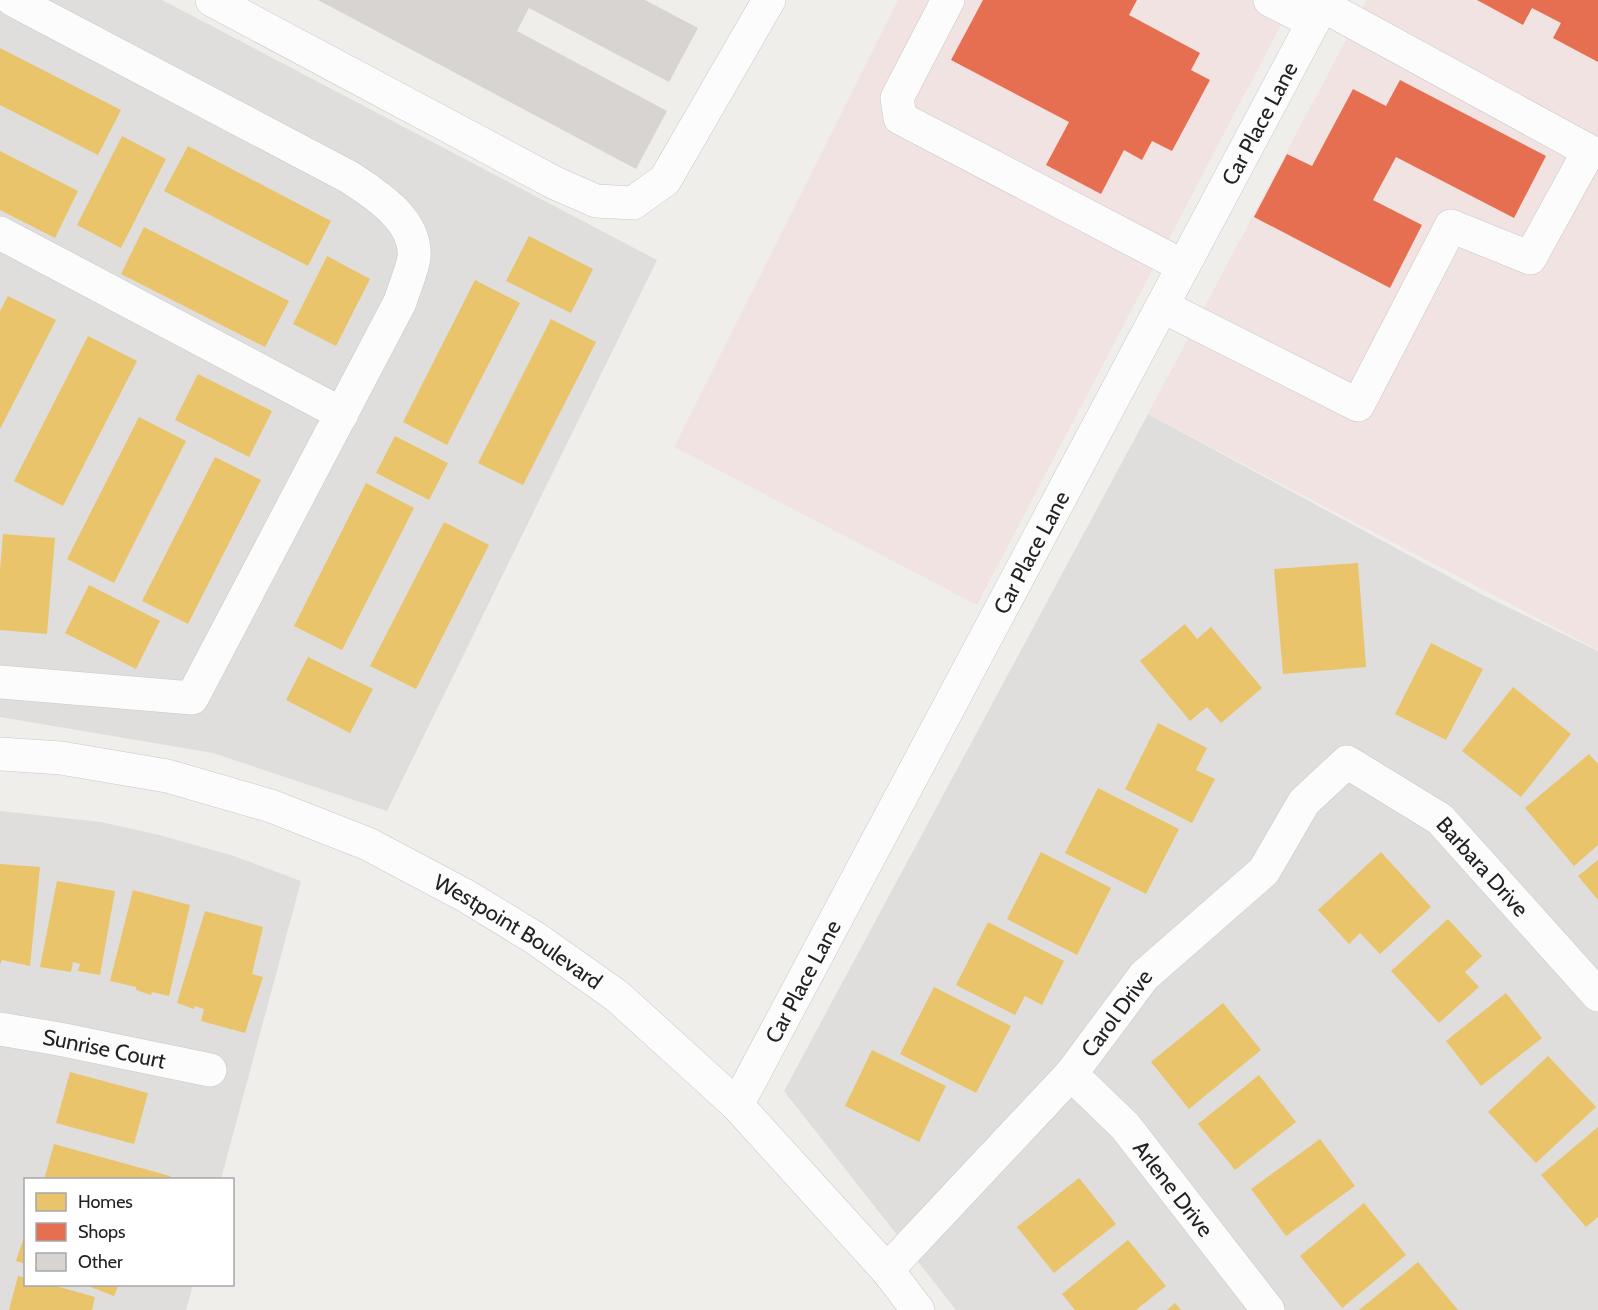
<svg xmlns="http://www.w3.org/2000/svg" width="1598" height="1310" font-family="Cabin,sans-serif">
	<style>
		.residential { fill: #dfdedc }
		.commercial { fill: #f1e3e1 }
		.homes { fill: #e9c46a }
		.shops { fill: #e76f51 }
		.building { fill: #d7d4d2 }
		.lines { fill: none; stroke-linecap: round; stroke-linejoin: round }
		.minor-casing { stroke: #c9c8c7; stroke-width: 34 }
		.minor { stroke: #fdfcfc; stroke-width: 33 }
		.labels { text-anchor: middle; stroke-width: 6; stroke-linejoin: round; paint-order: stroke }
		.street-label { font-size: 22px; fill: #222; stroke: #fff }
	</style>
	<rect width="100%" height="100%" fill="#f0eeeb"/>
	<g class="residential">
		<path d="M0 0H162L657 260 387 811 213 753 0 717Z"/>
		<path d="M1148 414 1481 594 1598 651V1310H956L784 1091Z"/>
		<path d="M0 811 101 822 159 835 234 856 301 881 221 1179 26 1180V1284L193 1285 186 1310H0Z"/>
	</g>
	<g class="commercial">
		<path d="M898 0H1294L977 605 674 447Z"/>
		<path d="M1367 0H1598V650L1148 414Z"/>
	</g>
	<g class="homes">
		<path d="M0 48 121 110 98 155 0 105Z"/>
		<path d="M122 136 166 159 121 248 77 225Z"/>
		<path d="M188 146 331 221 308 266 164 191Z"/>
		<path d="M0 151 78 191 55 238 0 210Z"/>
		<path d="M144 227 289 301 265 347 121 274Z"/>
		<path d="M529 236 593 269 571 313 506 281Z"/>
		<path d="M327 256 370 279 336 346 293 324Z"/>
		<path d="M475 280 520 303 447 445 403 422Z"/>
		<path d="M8 296 56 320 0 429V311Z"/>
		<path d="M551 319 596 342 523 485 478 463Z"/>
		<path d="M88 336 137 361 63 506 14 481Z"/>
		<path d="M198 374 272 411 249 457 175 420Z"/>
		<path d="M139 417 186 441 114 583 67 559Z"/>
		<path d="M395 436 448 463 429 500 376 473Z"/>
		<path d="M215 457 261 480 188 624 142 601Z"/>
		<path d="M366 483 414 508 342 650 294 626Z"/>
		<path d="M444 522 489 545 416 689 370 666Z"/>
		<path d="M3 534 55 538 47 634 0 630V570Z"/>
		<path d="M1358 563 1366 667 1283 674 1274 569Z"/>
		<path d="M89 585 160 621 136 669 65 633Z"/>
		<path d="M1185 624 1197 639 1211 627 1262 688 1221 723 1207 707 1190 721 1140 661Z"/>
		<path d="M1431 643 1483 669 1446 740 1395 714Z"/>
		<path d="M308 657 373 689 350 733 286 700Z"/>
		<path d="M1513 687 1571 734 1521 797 1462 751Z"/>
		<path d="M1158 723 1207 748 1196 770 1215 779 1192 823 1125 789Z"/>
		<path d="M1589 754 1598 764V845L1574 866 1525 808Z"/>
		<path d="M1098 788 1179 829 1146 894 1065 853Z"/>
		<path d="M1041 852 1111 888 1077 955 1007 919Z"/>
		<path d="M1381 852 1431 907 1380 954 1360 933 1349 944 1318 910Z"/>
		<path d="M1598 860V900L1578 876Z"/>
		<path d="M0 864 40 867 30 966 2 960 0 965Z"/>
		<path d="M57 881 115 891 100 975 78 971 80 964 73 962 71 972 40 967Z"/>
		<path d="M133 890 190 905 169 996 152 992 151 995 136 990V987L110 981Z"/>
		<path d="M205 911 263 927 252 974 263 977 245 1033 201 1021 204 1009 195 1006 194 1009 177 1003Z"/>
		<path d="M1448 919 1482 956 1465 972 1479 987 1439 1023 1391 971Z"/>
		<path d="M988 922 1064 961 1042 1005 1025 996 1015 1015 956 985Z"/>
		<path d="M934 987 1011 1026 976 1093 900 1054Z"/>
		<path d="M1506 993 1542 1038 1481 1086 1446 1041Z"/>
		<path d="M1223 1003 1261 1050 1189 1109 1151 1062Z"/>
		<path d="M872 1050 946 1086 919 1142 845 1106Z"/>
		<path d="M1548 1056 1596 1107 1536 1163 1488 1112Z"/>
		<path d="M70 1072 148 1093 134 1144 56 1123Z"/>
		<path d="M1259 1075 1296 1122 1235 1170 1198 1124Z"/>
		<path d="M1598 1127V1217L1586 1227 1541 1175Z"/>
		<path d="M1320 1139 1355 1186 1286 1236 1251 1189Z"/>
		<path d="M54 1144 170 1176 169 1180H44Z"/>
		<path d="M1079 1178 1116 1224 1054 1273 1017 1227Z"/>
		<path d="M1364 1203 1406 1255 1342 1308 1300 1256Z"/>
		<path d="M25 1234H26V1264L16 1261Z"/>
		<path d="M1128 1240 1166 1286 1136 1310H1075L1062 1294Z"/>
		<path d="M1418 1262 1458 1310H1359Z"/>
		<path d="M18 1276 26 1278V1284H49L95 1297 92 1310H9Z"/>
		<path d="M83 1284H119L114 1296Z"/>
		<path d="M1175 1303 1181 1310H1167Z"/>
	</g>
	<g class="shops">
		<path d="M983 0H1137L1129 15 1200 53 1191 70 1210 80 1172 151 1152 141 1142 160 1124 150 1101 194 1046 165 1069 122 951 60Z"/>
		<path d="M1477 0H1598V62L1553 38 1561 23 1532 8 1523 25Z"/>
		<path d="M1400 80 1546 156 1514 218 1396 157 1373 200 1422 225 1390 288 1254 217 1287 154 1312 166 1353 89 1386 106Z"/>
	</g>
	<path class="building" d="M318 0H645L698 28 669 82 529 8 517 31 667 111 636 169Z"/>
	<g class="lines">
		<g class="minor-casing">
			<g id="minor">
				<path d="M212 0 555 183 596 201 633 203 665 180 769 0"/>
				<path d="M948 0 897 98 900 118 1183 266"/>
				<path d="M1270 0 1313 22"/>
				<path d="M0 233 342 414"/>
				<path d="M1162 306 1358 405 1451 226 1530 258 1589 151 1322 5"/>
				<path d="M0 682 192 698 400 302C404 288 412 272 414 257 417 220 375 194 349 177L13 0"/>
				<path id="s1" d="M0 754 61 758 167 776 271 806 368 844 466 896 535 938 617 996 737 1105 887 1270 918 1310"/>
				<path id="s2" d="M0 1029 59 1039 210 1070"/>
				<path id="s3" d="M1071 1074 1125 1126 1268 1310"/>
				<path id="s4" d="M737 1105 1325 0"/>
				<path id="s5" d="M887 1270 1071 1074 1144 976 1264 871 1304 802 1347 762 1440 819 1598 995"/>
			</g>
		</g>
		<use href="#minor" class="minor"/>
	</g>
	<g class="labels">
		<g class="street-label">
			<text dy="8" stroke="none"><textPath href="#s4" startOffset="1112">Car Place Lane</textPath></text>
			<text dy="8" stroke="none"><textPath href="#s4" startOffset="626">Car Place Lane</textPath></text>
			<text dy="8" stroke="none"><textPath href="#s5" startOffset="862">Barbara Drive</textPath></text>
			<text dy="8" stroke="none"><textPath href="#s1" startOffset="555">Westpoint Boulevard</textPath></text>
			<text dy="8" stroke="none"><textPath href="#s4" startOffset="140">Car Place Lane</textPath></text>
			<text dy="8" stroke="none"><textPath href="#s5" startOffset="345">Carol Drive</textPath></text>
			<text dy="8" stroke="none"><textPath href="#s2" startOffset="106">Sunrise Court</textPath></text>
			<text dy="8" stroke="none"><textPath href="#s3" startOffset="154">Arlene Drive</textPath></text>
		</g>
	</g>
	<rect x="24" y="1178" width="210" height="108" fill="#ffffff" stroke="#a7a7a7" stroke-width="1.5"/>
	<rect x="36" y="1193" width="30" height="18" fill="#e9c46a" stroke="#a7a7a7" stroke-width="1.5"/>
	<text x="78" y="1208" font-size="18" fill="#222222">Homes</text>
	<rect x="36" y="1223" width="30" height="18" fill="#e76f51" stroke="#a7a7a7" stroke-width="1.5"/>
	<text x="78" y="1238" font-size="18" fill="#222222">Shops</text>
	<rect x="36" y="1253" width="30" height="18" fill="#d7d4d2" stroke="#a7a7a7" stroke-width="1.5"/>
	<text x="78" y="1268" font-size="18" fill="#222222">Other</text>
</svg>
